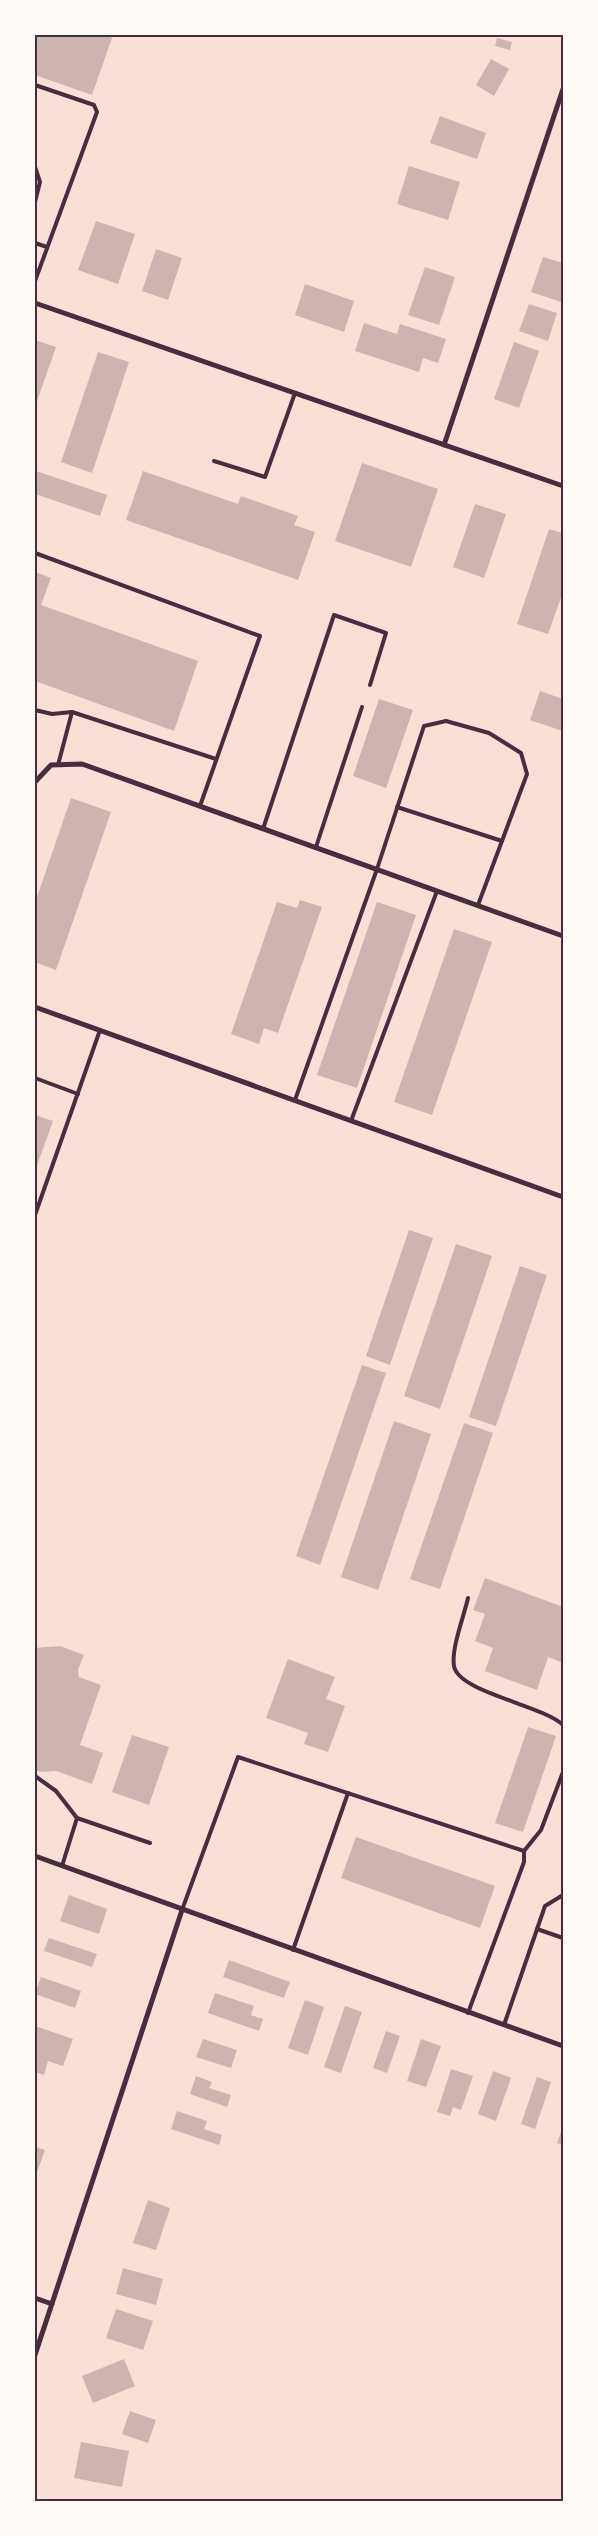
<svg xmlns="http://www.w3.org/2000/svg" width="598" height="2536" font-family="'Sofia Sans Condensed',sans-serif">
	<style>
		.building { fill: #ccb4b1 }
		.lines { fill: none; stroke-linecap: round; stroke-linejoin: round }
		.service { stroke: #4a2c40; stroke-width: 4 }
		.minor { stroke: #4a2c40; stroke-width: 5 }
		.neatline { fill: none; stroke: #4a2c40; stroke-width: 2 }
	</style>
	<rect width="100%" height="100%" fill="#f7e1d7"/>
	<g class="building">
		<path d="M35 35H113L92 95 35 75Z"/>
		<path d="M497 38 512 42 510 50 495 46Z"/>
		<path d="M491 59 509 69 494 96 476 85Z"/>
		<path d="M440 116 486 133 477 159 430 143Z"/>
		<path d="M409 166 460 182 448 220 397 204Z"/>
		<path d="M96 221 135 234 118 284 78 270Z"/>
		<path d="M156 249 182 258 168 300 142 291Z"/>
		<path d="M543 257 563 263 561 302 531 292Z"/>
		<path d="M425 267 455 277 439 325 408 315Z"/>
		<path d="M305 284 354 301 344 332 295 315Z"/>
		<path d="M529 304 557 313 548 341 519 331Z"/>
		<path d="M364 323 397 334 400 324 446 339 438 363 423 358 419 372 355 351Z"/>
		<path d="M35 340 56 347 35 407Z"/>
		<path d="M514 342 539 351 519 408 494 399Z"/>
		<path d="M98 352 129 362 92 473 61 462Z"/>
		<path d="M362 463 438 489 411 567 335 541Z"/>
		<path d="M36 471 107 495 100 516 35 494Z"/>
		<path d="M143 471 238 504 241 496 298 516 294 525 315 532 298 580 126 520Z"/>
		<path d="M475 504 506 514 484 578 453 567Z"/>
		<path d="M549 529 563 533V592L548 634 517 624Z"/>
		<path d="M35 572 51 578 41 605 198 661 174 731 35 681Z"/>
		<path d="M540 691 563 699V731L530 720Z"/>
		<path d="M379 699 413 710 386 788 353 776Z"/>
		<path d="M71 798 111 812 56 970 35 962V903Z"/>
		<path d="M300 900 322 907 278 1033 264 1028 259 1044 231 1034 277 902 297 908Z"/>
		<path d="M377 902 416 915 357 1088 317 1075Z"/>
		<path d="M454 929 492 942 432 1115 394 1102Z"/>
		<path d="M35 1115 53 1121 35 1171Z"/>
		<path d="M409 1230 433 1238 390 1365 366 1356Z"/>
		<path d="M456 1244 492 1256 440 1409 404 1396Z"/>
		<path d="M520 1266 547 1275 496 1426 469 1417Z"/>
		<path d="M362 1365 386 1373 320 1565 296 1556Z"/>
		<path d="M394 1421 431 1434 378 1590 341 1577Z"/>
		<path d="M464 1423 493 1433 440 1589 410 1579Z"/>
		<path d="M485 1578 563 1607V1663L548 1657 537 1690 485 1671 493 1648 475 1641 485 1614 473 1610Z"/>
		<path d="M60 1646 84 1655 78 1670 79 1677 101 1685 80 1745 103 1753 92 1784 56 1771 41 1772 35 1770V1648Z"/>
		<path d="M288 1659 335 1677 326 1699 345 1706 328 1752 304 1744 308 1733 266 1718Z"/>
		<path d="M528 1727 556 1736 523 1832 495 1823Z"/>
		<path d="M132 1735 169 1747 149 1805 112 1792Z"/>
		<path d="M356 1837 495 1886 480 1928 341 1878Z"/>
		<path d="M69 1895 107 1909 99 1934 60 1921Z"/>
		<path d="M49 1938 97 1954 92 1967 44 1951Z"/>
		<path d="M229 1960 290 1982 284 1998 223 1977Z"/>
		<path d="M41 1977 81 1991 75 2008 35 1994Z"/>
		<path d="M215 1993 254 2006 251 2015 263 2019 259 2031 208 2013Z"/>
		<path d="M305 2000 324 2007 308 2055 288 2048Z"/>
		<path d="M345 2006 362 2012 341 2073 324 2067Z"/>
		<path d="M35 2026 73 2039 63 2066 48 2061 44 2075 35 2072Z"/>
		<path d="M386 2031 400 2036 387 2073 373 2068Z"/>
		<path d="M203 2039 237 2050 231 2068 196 2057Z"/>
		<path d="M421 2039 441 2046 426 2087 407 2081Z"/>
		<path d="M451 2069 473 2076 461 2110 453 2107 450 2116 437 2112Z"/>
		<path d="M493 2071 511 2078 496 2121 478 2114Z"/>
		<path d="M196 2076 212 2082 209 2088 231 2095 227 2107 190 2094Z"/>
		<path d="M537 2077 551 2082 535 2129 521 2124Z"/>
		<path d="M177 2111 207 2121 204 2129 222 2135 219 2145 171 2129Z"/>
		<path d="M563 2126V2145L557 2143Z"/>
		<path d="M35 2147 45 2150 35 2178Z"/>
		<path d="M148 2200 170 2208 156 2250 133 2243Z"/>
		<path d="M123 2268 163 2279 156 2305 116 2294Z"/>
		<path d="M116 2309 153 2321 143 2350 106 2338Z"/>
		<path d="M124 2359 135 2386 93 2403 82 2376Z"/>
		<path d="M130 2411 156 2420 148 2443 122 2434Z"/>
		<path d="M81 2442 129 2451 122 2487 74 2478Z"/>
	</g>
	<g class="lines">
		<g class="service">
			<path d="M35 85 94 105 97 112 35 281"/>
			<path d="M35 167 40 182 35 202"/>
			<path d="M35 243 47 247"/>
			<path d="M214 461 265 477 295 393"/>
			<path d="M35 553 260 636 200 806"/>
			<path d="M35 710 52 714 72 712 216 759"/>
			<path d="M58 765 72 712"/>
			<path d="M397 807 502 841"/>
			<path d="M263 829 334 615 386 633 370 685"/>
			<path d="M316 847 362 707"/>
			<path d="M35 1078 78 1094"/>
			<path d="M295 1100 377 869 424 726 446 721 489 733 521 753 527 774 478 905"/>
			<path d="M351 1121 437 891"/>
			<path d="M35 1215 100 1030"/>
			<path d="M468 1598C464 1616 451 1649 454 1666 458 1692 542 1705 563 1725"/>
			<path d="M35 1776 56 1791 77 1818 150 1843"/>
			<path d="M524 1851 541 1830 563 1772"/>
			<path d="M62 1866 77 1818"/>
			<path d="M182 1910 238 1757 524 1851V1862L468 2013"/>
			<path d="M537 1929 563 1938"/>
			<path d="M293 1950 348 1793"/>
			<path d="M504 2025 545 1906 563 1895"/>
		</g>
		<g class="minor">
			<path d="M35 303 563 486"/>
			<path d="M444 445 563 89"/>
			<path d="M35 782 51 765 82 764 563 936"/>
			<path d="M35 1007 563 1197"/>
			<path d="M35 1856 563 2046"/>
			<path d="M35 2298 52 2304"/>
			<path d="M35 2355 182 1910"/>
		</g>
	</g>
	<rect width="598" height="2536" fill="none" stroke="#fffaf5" stroke-width="72"/>
	<rect x="36" y="36" width="526" height="2464" class="neatline"/>
</svg>
